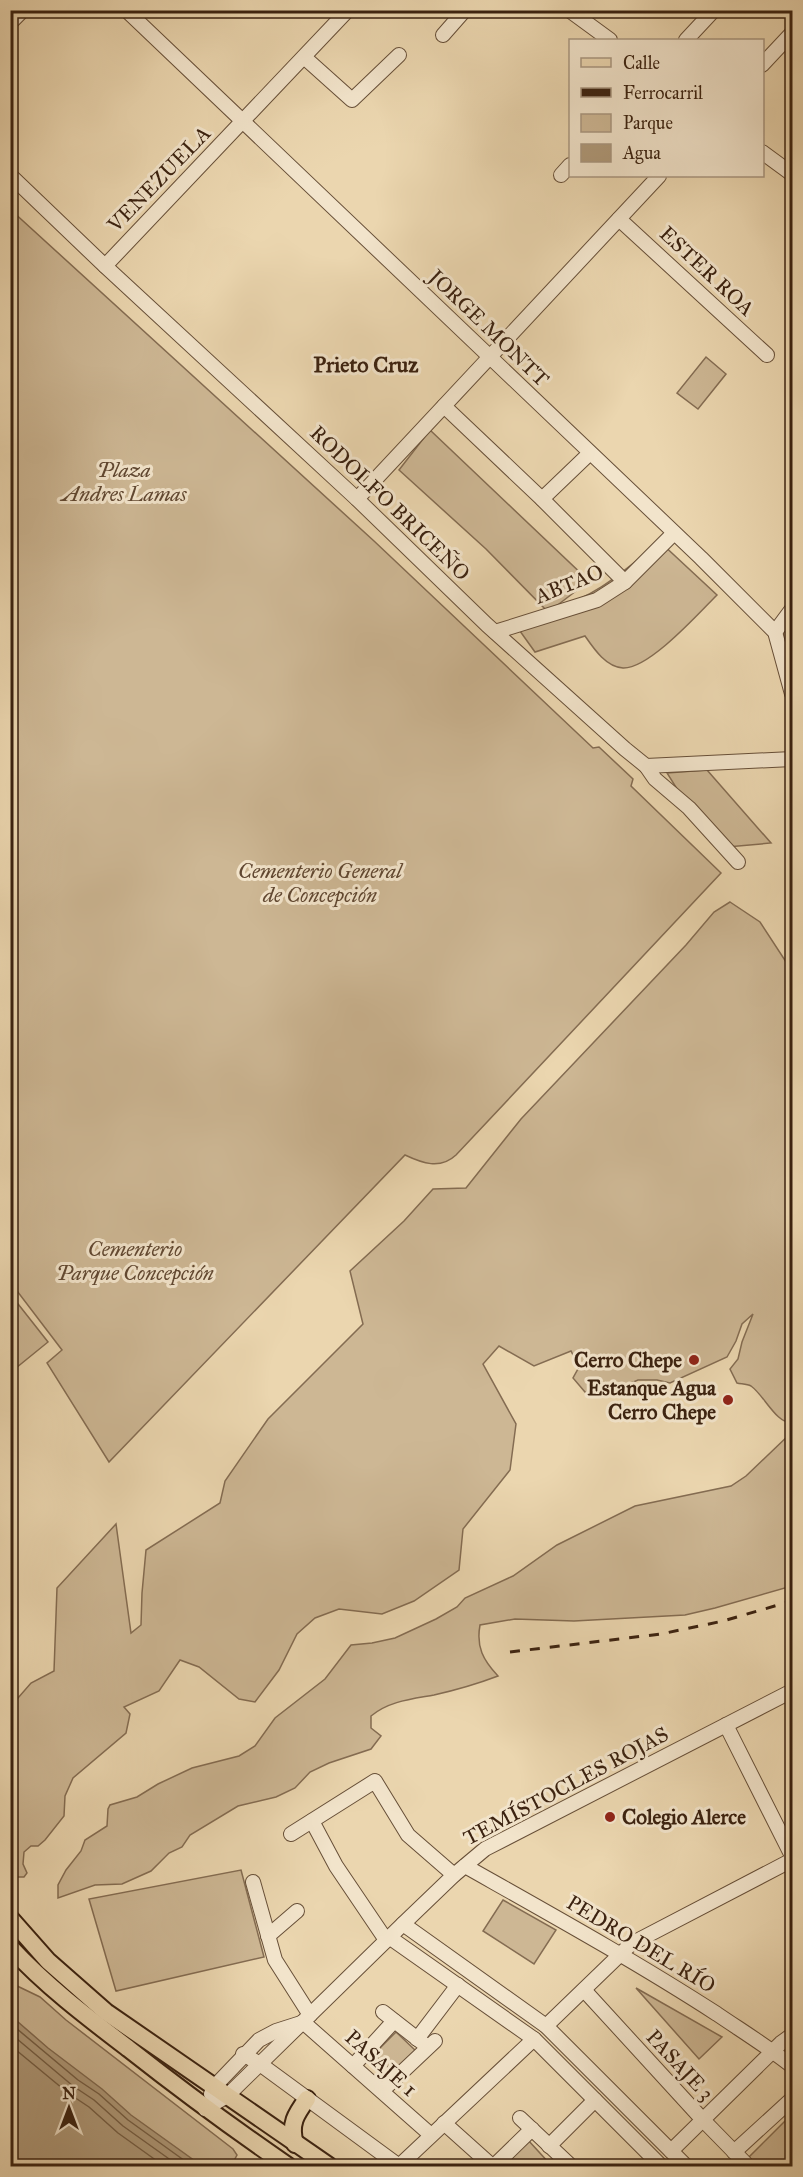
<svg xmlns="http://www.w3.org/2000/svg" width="803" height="2177" font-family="'IM FELL Great Primer',serif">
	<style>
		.green { fill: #cdb794; stroke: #846c52; stroke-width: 1.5 }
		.water { fill: #af9979; stroke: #81694f; stroke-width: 1.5 }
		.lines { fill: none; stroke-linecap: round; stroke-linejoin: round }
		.shore { stroke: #755e44; stroke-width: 1.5 }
		.minor-casing { stroke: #674f38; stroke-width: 16 }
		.major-casing { stroke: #3b2210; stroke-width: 20 }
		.minor { stroke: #f2e4cb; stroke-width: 14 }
		.major { stroke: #ebd6af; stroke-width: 16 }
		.rail { stroke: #3b2210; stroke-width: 3; stroke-dasharray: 10 10; stroke-linecap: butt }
		.poi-dot { fill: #8f2418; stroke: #f2e4cb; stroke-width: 2 }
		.labels { text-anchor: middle; stroke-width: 6; stroke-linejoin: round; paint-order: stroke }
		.street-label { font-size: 21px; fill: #3b2210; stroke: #f2e4cb }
		.park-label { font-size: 21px; font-style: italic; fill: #604731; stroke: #f2e4cb }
		.poi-label { font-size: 21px; font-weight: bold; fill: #3b2210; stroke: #f2e4cb; text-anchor: end }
		.neighbourhood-label { font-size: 22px; font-weight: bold; fill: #3b2210; stroke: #f2e4cb }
	</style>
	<rect width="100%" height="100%" fill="#ebd6af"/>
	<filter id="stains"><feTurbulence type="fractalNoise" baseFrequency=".00333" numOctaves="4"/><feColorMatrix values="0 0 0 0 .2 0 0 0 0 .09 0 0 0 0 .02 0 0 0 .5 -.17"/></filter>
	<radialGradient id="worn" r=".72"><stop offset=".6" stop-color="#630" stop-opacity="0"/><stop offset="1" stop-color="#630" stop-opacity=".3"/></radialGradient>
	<g class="green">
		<path d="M11 210 374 541 593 748 599 747 633 779 631 786 721 873 456 1155C440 1170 422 1163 405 1155L109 1462 47 1363 62 1350 11 1283Z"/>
		<path d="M706 357 726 374 698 409 677 393Z"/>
		<path d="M430 430 589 581 555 607C595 599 629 566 660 542L717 595C698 614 649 669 623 668 606 667 594 649 585 636L535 652 512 620 546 610 486 549 399 470Z"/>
		<path d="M707 770 771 843 727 847 689 808 667 773Z"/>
		<path d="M730 902 760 922 792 971V1422C777 1425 764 1395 751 1386 747 1384 741 1384 737 1383L730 1369 738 1359 742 1342 753 1314 742 1324 736 1341 727 1357 670 1383 657 1380H638L603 1395 585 1392 573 1378 579 1367 571 1351 534 1366 499 1346 483 1364 516 1424 510 1470 463 1529 459 1570 414 1601 382 1614 339 1609 315 1618 297 1634 279 1670 255 1702 239 1699 199 1667 180 1660 159 1691 124 1707 130 1714 126 1733 73 1778 65 1796 64 1816 45 1840 38 1846H31L24 1852 23 1864 27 1873 24 1877H11V1706L31 1683 54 1671 57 1588 116 1524 131 1633 141 1625 142 1593 146 1550 220 1503 225 1481 268 1419 363 1324 350 1271 404 1221 433 1189 466 1188 521 1119 686 945 714 912Z"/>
		<path d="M11 1295 48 1342 11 1372H10Z"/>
		<path d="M792 1432V1586L715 1608 685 1615 574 1621 515 1619 480 1625C476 1647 483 1660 498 1676 477 1684 456 1690 434 1695 412 1699 389 1701 371 1716V1728L381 1736 371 1749 329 1763 310 1772 295 1788 276 1797 238 1806 190 1835 182 1847 169 1853 151 1871 122 1884 95 1885 58 1898V1885L66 1870 81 1851 85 1840 107 1826 108 1809 110 1805 137 1797 158 1784 192 1768 239 1756 255 1746 275 1718 325 1679 351 1645 372 1643 395 1638 436 1619 457 1607 465 1598 513 1576 557 1545 635 1506 731 1486 746 1476Z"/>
		<path d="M241 1870 264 1957 116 1991 89 1899Z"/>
		<path d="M503 1900 556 1930 534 1964 483 1931Z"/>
		<path d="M11 1983 40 1997 66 2020 233 2149 237 2155 231 2166H11Z"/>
		<path d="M636 1988 722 2037 699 2059Z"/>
		<path d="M396 2032 416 2051 394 2073 374 2054Z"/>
		<path d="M792 2114V2166H755L747 2159Z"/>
		<path d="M528 2140 549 2163 545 2166H503Z"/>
	</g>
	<path class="water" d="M10 2015 48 2048 102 2089 131 2115 202 2166H11Z"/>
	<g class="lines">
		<g class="shore">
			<path d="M10 2023 78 2080 99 2094 128 2120 192 2166"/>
			<path d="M10 2033 73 2086 94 2100 123 2126 179 2166"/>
			<path d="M10 2045 68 2093 89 2107 118 2133 164 2166"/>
		</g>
		<g class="minor-casing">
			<g id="minor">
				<path d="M126 10 701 558 775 632 792 694"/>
				<path d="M569 10 610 40"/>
				<path d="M10 23 23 10"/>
				<path d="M443 35 465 10"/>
				<path d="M686 40 714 10"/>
				<path d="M304 57 352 100 399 55"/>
				<path d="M762 65 792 33"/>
				<path d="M762 152 792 174"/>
				<path d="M10 175 105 266 357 499 487 625 625 749 646 766 655 779 689 808 738 862"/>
				<path d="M561 175 570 165"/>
				<path d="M619 219 767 355"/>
				<path d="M105 266 348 10"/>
				<path d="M444 406 542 499 625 582"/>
				<path d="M357 499 659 176"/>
				<path d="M542 499 590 453"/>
				<path d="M495 632 597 600 625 582 674 533"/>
				<path d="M775 632 792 609"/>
				<path d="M646 766 792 759"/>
				<path d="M726 1725 792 1856"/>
				<path d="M312 1821 336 1866 386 1940"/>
				<path d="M291 1834 375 1781 408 1835 454 1875"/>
				<path d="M465 1866C550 1914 635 1961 717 2014 742 2031 768 2047 792 2066"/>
				<path d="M253 1882 275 1960 310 2015"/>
				<path d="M403 1924 546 2026 686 2166"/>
				<path d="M268 1936 297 1911"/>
				<path d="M389 1937 534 2039 661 2166"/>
				<path d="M584 1990 703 2120 748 2166"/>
				<path d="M383 2012 424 2044"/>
				<path d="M303 2022 431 2135"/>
				<path d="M546 2026 631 1944 792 1860"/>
				<path d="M417 2039 458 1985"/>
				<path d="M243 2054 260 2064 399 2166"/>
				<path d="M353 2066 394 2021"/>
				<path d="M382 2091 435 2041"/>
				<path d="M211 2094 214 2087 259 2040 276 2031 301 2023"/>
				<path d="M205 2109 227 2096 403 1924 454 1875 485 1849 792 1691"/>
				<path d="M520 2118 571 2166"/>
				<path d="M444 2123 492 2166"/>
				<path d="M549 2146 595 2100"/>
				<path d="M671 2151 781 2043 792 2035"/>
				<path d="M734 2152 792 2099"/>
				<path d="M399 2166 534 2039"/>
				<path d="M494 2166 532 2129"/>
			</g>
		</g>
		<g class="major-casing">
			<g id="major">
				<path d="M10 1918 48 1961 106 2012 329 2166"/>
				<path d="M10 1947C46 1986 87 2017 129 2049 181 2090 234 2129 288 2166"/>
				<path d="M295 2144C289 2124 296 2114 307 2099"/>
			</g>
		</g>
		<use href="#minor" class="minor"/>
		<use href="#major" class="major"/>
		<g class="rail">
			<path d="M510 1652 661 1634 723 1621 792 1601"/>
			<path d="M10 1816 14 1812"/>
		</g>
	</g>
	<g class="poi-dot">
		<circle cx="694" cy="1360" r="6"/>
		<circle cx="728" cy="1400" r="6"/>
		<circle cx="610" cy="1817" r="6"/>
	</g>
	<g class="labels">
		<g class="street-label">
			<text transform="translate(159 179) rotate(-46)" y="7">VENEZUELA</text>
			<text transform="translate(707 271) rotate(43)" y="7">ESTER ROA</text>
			<text transform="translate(489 328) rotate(44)" y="7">JORGE MONTT</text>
			<text transform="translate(390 503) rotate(44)" y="7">RODOLFO BRICEÑO</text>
			<text transform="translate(569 584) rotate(-22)" y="7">ABTAO</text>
			<text transform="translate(566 1786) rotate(-28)" y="7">TEMÍSTOCLES ROJAS</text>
			<text transform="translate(641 1944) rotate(31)" y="7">PEDRO DEL RÍO</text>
			<text transform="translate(381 2063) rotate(42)" y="7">PASAJE 1</text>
			<text transform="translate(680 2065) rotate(47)" y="7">PASAJE 3</text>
		</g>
		<g class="park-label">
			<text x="124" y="477">Plaza<tspan x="124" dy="24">Andres Lamas</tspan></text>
			<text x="320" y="878">Cementerio General<tspan x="320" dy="24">de Concepción</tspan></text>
			<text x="135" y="1256">Cementerio<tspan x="135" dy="24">Parque Concepción</tspan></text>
		</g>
		<g class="poi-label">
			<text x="682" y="1367">Cerro Chepe</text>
			<text x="716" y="1395">Estanque Agua<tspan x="716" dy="24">Cerro Chepe</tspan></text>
			<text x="622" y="1824" text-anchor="start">Colegio Alerce</text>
		</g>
		<g class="neighbourhood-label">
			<text x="366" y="372">Prieto Cruz</text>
		</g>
	</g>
	<rect width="803" height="2177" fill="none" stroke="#ebd6af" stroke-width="36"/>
	<rect x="12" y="12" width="779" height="2153" fill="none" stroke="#3b2210" stroke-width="3"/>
	<rect x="18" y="18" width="767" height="2141" fill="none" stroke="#3b2210" stroke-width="1.5"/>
	<rect x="569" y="39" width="195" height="138" fill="#f2e4cb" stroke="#a99680" stroke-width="1.5"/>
	<rect x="581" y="58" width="30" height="9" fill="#ebd6af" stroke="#a99680" stroke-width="1.5"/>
	<text x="623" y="69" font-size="18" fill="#3b2210">Calle</text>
	<rect x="581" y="88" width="30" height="9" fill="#3b2210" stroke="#a99680" stroke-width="1.5"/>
	<text x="623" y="99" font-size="18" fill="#3b2210">Ferrocarril</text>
	<rect x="581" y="114" width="30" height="18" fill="#cdb794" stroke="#a99680" stroke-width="1.5"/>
	<text x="623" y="129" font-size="18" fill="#3b2210">Parque</text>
	<rect x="581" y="144" width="30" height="18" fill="#af9979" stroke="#a99680" stroke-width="1.5"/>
	<text x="623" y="159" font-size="18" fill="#3b2210">Agua</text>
	<g transform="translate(69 2108)" stroke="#f2e4cb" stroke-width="4.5" paint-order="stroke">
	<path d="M0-4.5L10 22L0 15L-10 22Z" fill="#3b2210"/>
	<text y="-9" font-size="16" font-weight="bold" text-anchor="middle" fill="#3b2210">N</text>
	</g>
	<rect width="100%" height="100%" filter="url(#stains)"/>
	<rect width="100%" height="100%" fill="url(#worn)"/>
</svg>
